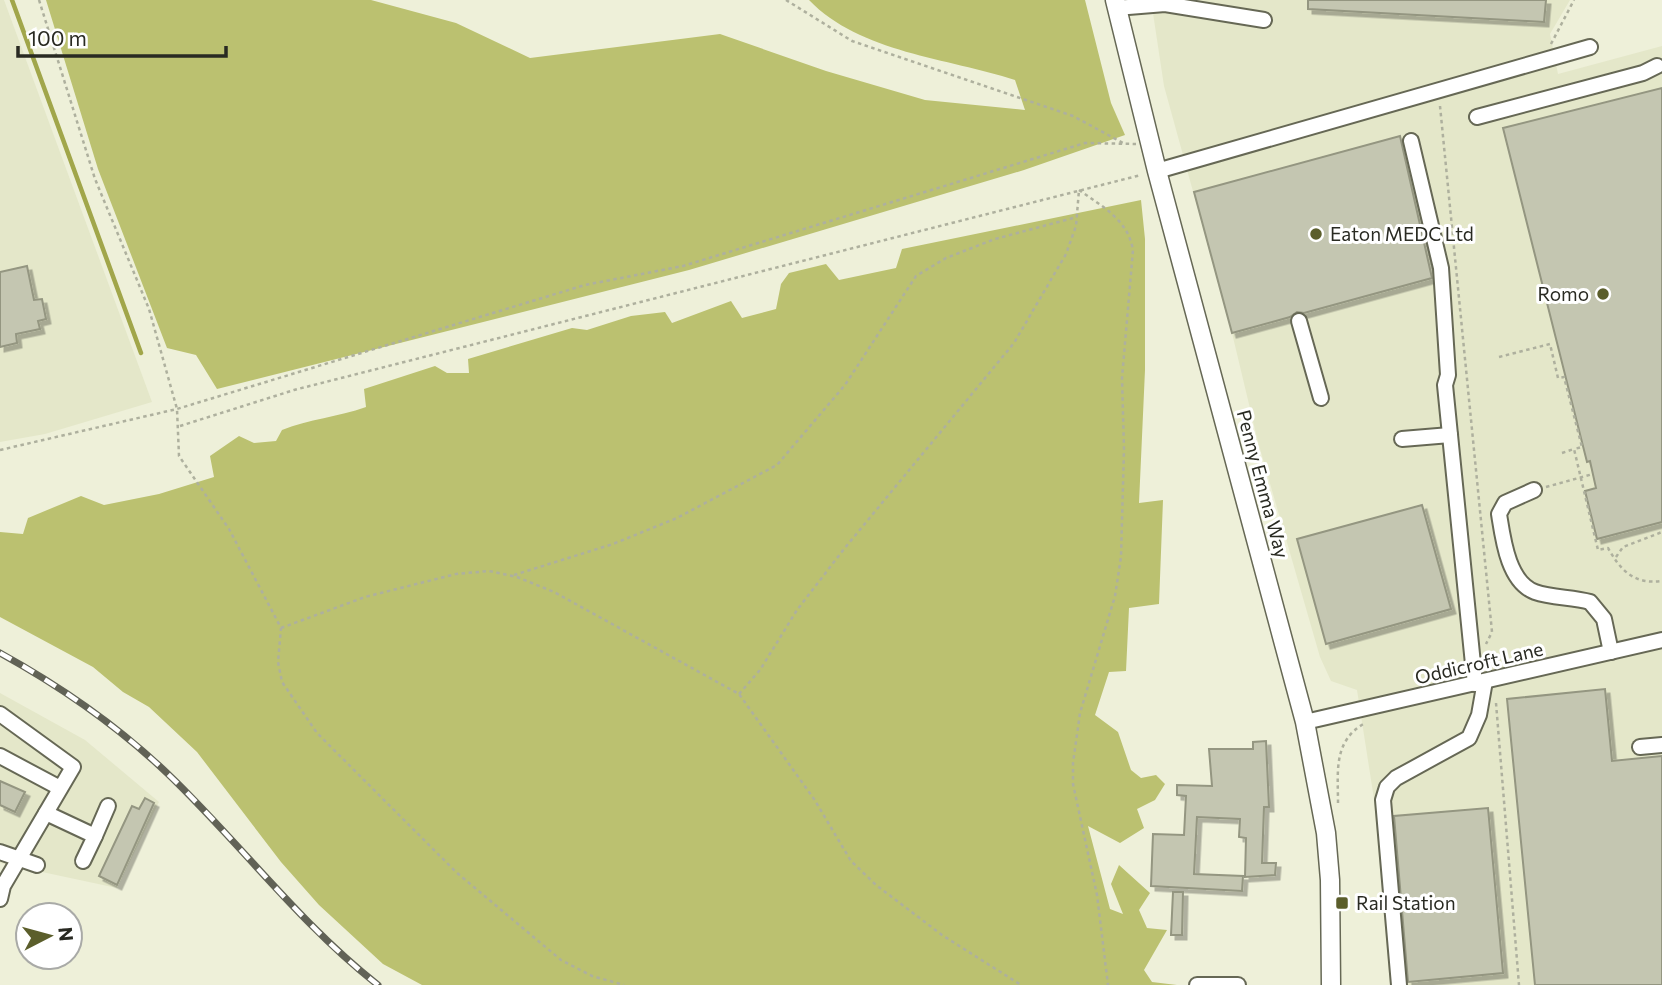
<svg xmlns="http://www.w3.org/2000/svg" width="1662" height="985" font-family="Commissioner,sans-serif">
	<style>
		.built { fill: #e4e7c9 }
		.green { fill: #bbc170 }
		.lines { fill: none; stroke-linecap: round; stroke-linejoin: round }
		.stream { stroke: #a1a64a; stroke-width: 4.5 }
		.building { fill: #c4c6b1; stroke: #949681; stroke-width: 2; filter: url(#shadow) }
		.minor-casing { stroke: #666855; stroke-width: 18 }
		.major-casing { stroke: #666855; stroke-width: 21 }
		.path { stroke: #aeb09e; stroke-width: 2.5; stroke-dasharray: 3.5 3.5; stroke-linecap: butt }
		.minor { stroke: #fff; stroke-width: 14 }
		.major { stroke: #fff; stroke-width: 18 }
		.rail-casing { stroke: #616256; stroke-width: 7 }
		.rail { stroke: #fff; stroke-width: 4.5; stroke-dasharray: 13; stroke-linecap: butt }
		.poi-dot { fill: #5b5e2b; stroke: #fff; stroke-width: 2.5 }
		.labels { text-anchor: middle; stroke-width: 6; stroke-linejoin: round; paint-order: stroke }
		.poi-label { font-size: 19px; fill: #292a22; stroke: #fff; text-anchor: start }
		.street-label { font-size: 19px; fill: #292a22; stroke: #fff }
	</style>
	<defs>
		<filter id="shadow"><feDropShadow dx="4.5" dy="4.5" stdDeviation="0" flood-color="#0004"/></filter>
	</defs>
	<rect width="100%" height="100%" fill="#eef0d9"/>
	<g class="built">
		<path d="M0 0H4L152 402 45 434 0 442Z"/>
		<path d="M1151 0H1570L1550 34 1558 74 1662 46V985H1390L1374 799 1357 690 1331 681 1320 657 1258 442 1232 333 1164 86Z"/>
		<path d="M0 693 85 740 159 802 117 888 0 863Z"/>
	</g>
	<g class="green">
		<path d="M46 0H371L456 23 530 58 720 34 826 71 925 100 1025 110 1015 80C948 58 860 53 809 0H1085L1111 103 1125 135 1024 170 689 270 217 389 196 355 167 348 98 169Z"/>
		<path d="M1141 200 1145 239V370L1139 503 1163 500 1159 604 1129 608 1126 671 1109 672 1095 715 1118 732 1131 770 1141 778 1156 775 1165 784 1155 800 1137 809 1144 828 1120 843 1088 826 1110 909 1123 914 1111 884 1119 865 1150 893 1139 910 1147 928 1167 930 1144 970 1152 982 1177 985H422L383 964 319 905 281 862 197 752 149 707 123 692 93 667 0 617V532L23 534 28 518 81 496 104 505 159 494 214 477 210 456 239 436 254 443 276 441 282 430C309 419 338 417 366 407L364 389 435 366 447 373H469L468 359 572 328 587 330 631 316 665 312 672 323 731 301 742 318 776 309 781 284 789 273 826 264 839 280 896 268 902 249Z"/>
	</g>
	<g class="lines">
		<path class="stream" d="M12 0 141 353"/>
	</g>
	<g class="building">
		<path d="M1308 0H1546L1544 22 1308 9Z"/>
		<path d="M1662 88V522L1597 539 1585 491 1596 488 1590 461 1587 462 1503 128Z"/>
		<path d="M1400 136 1432 278 1304 313 1297 312 1290 317 1232 333 1194 192Z"/>
		<path d="M27 266 34 300 42 299 46 319 38 321 40 329 16 334 17 343 0 347V272Z"/>
		<path d="M1422 505 1451 609 1326 644 1297 539Z"/>
		<path d="M1605 689 1612 761 1662 756V985H1535L1507 699Z"/>
		<path d="M1266 741 1269 807H1264L1262 863H1276L1275 875 1245 877 1246 838 1239 837 1240 819 1197 817 1194 874 1243 876 1242 891 1151 886 1153 834 1184 835 1186 796 1177 795V785L1212 786 1209 749H1253V742Z"/>
		<path d="M0 781 25 792 15 812 0 805Z"/>
		<path d="M145 798 154 803 117 885 99 876 132 806 139 809Z"/>
		<path d="M1488 808 1503 973 1408 982 1394 816Z"/>
		<path d="M1173 892H1183L1182 935H1171Z"/>
	</g>
	<g class="lines">
		<g class="minor-casing">
			<g id="minor">
				<path d="M1116 8 1165 4 1264 20"/>
				<path d="M1477 117 1643 73 1657 66"/>
				<path d="M1411 141 1441 268 1448 375 1445 385 1475 684"/>
				<path d="M1157 171 1590 47"/>
				<path d="M1299 321 1321 398"/>
				<path d="M1402 439 1450 435"/>
				<path d="M1534 490 1505 503 1499 514C1503 539 1508 582 1535 592 1552 598 1572 597 1590 602L1604 619 1611 652"/>
				<path d="M0 714 73 767 3 886 0 899"/>
				<path d="M1305 722 1662 640"/>
				<path d="M1640 747 1662 745"/>
				<path d="M0 756 60 788"/>
				<path d="M46 813 95 836 83 861"/>
				<path d="M95 836 108 806"/>
				<path d="M0 852 37 865"/>
				<path d="M1197 985H1238"/>
				<path d="M1399 985 1383 800 1387 787 1396 778 1469 738 1479 715 1485 681"/>
			</g>
		</g>
		<g class="major-casing">
			<path id="major" d="M1115 0 1157 171 1305 722 1326 833 1330 880 1331 985"/>
		</g>
		<g class="path">
			<path d="M39 0 95 179 149 309 177 409 179 456 229 529 281 628 278 662 282 682 317 733 456 872 561 960 592 976 624 985"/>
			<path d="M786 0 852 41 1073 116 1123 143"/>
			<path d="M1551 44 1574 0"/>
			<path d="M1440 106 1492 632 1486 644"/>
			<path d="M1079 190C1103 207 1128 220 1133 250L1122 378 1124 449 1121 557 1115 596 1080 713 1073 763V784L1097 895 1108 985"/>
			<path d="M1499 357 1550 344 1558 378 1564 377 1582 447 1574 449"/>
			<path d="M180 426 294 390 1141 175"/>
			<path d="M0 450 177 409 585 285 683 266 1085 143 1136 144"/>
			<path d="M1562 453 1574 449 1598 550 1608 548C1620 569 1633 585 1662 581"/>
			<path d="M1546 487 1593 474"/>
			<path d="M1616 557 1623 547 1662 532"/>
			<path d="M514 575 613 544 677 518 777 465 845 385 916 276 946 258 995 239 1077 217"/>
			<path d="M281 628 365 597 456 574 489 571 517 577 554 592 739 694 814 799 851 861 876 885 942 935 1021 985"/>
			<path d="M1485 653 1493 665"/>
			<path d="M739 694 760 670 797 610 844 549 1014 343 1066 254 1076 226 1079 190"/>
			<path d="M1496 703 1519 985"/>
			<path d="M1338 803C1338 771 1333 741 1365 723"/>
		</g>
		<use href="#minor" class="minor"/>
		<use href="#major" class="major"/>
		<g class="rail-casing">
			<path id="rail" d="M0 653C60 686 119 727 168 774 240 843 299 923 378 985"/>
		</g>
		<use href="#rail" class="rail"/>
	</g>
	<g class="poi-dot">
		<circle cx="1316" cy="234" r="7"/>
		<circle cx="1603" cy="294" r="7"/>
		<rect x="1335" y="896" width="14" height="14" rx="3.5"/>
	</g>
	<g class="labels">
		<g class="poi-label">
			<text x="1330" y="241">Eaton MEDC Ltd</text>
			<text x="1589" y="301" text-anchor="end">Romo</text>
			<text x="1356" y="910">Rail Station</text>
		</g>
		<g class="street-label">
			<text transform="translate(1263 484) rotate(75)" y="7">Penny Emma Way</text>
			<text transform="translate(1479 663) rotate(-13)" y="7">Oddicroft Lane</text>
		</g>
	</g>
	<g transform="translate(49 936) rotate(84)"><circle r="33" fill="#ffffff" stroke="#a9aaa7" stroke-width="2"/>
	<path d="M0-5L12 26L0 18L-12 26Z" fill="#5b5e2b"/>
	<text y="-10" font-size="19" font-weight="bold" text-anchor="middle" fill="#292a22">N</text>
	</g>
	<path d="M18 46v10h208v-10" fill="none" stroke="#292a22" stroke-width="3.5"/>
	<text x="28" y="46" font-size="21" fill="#292a22" stroke="#ffffff" stroke-width="5" paint-order="stroke">100 m</text>
</svg>
